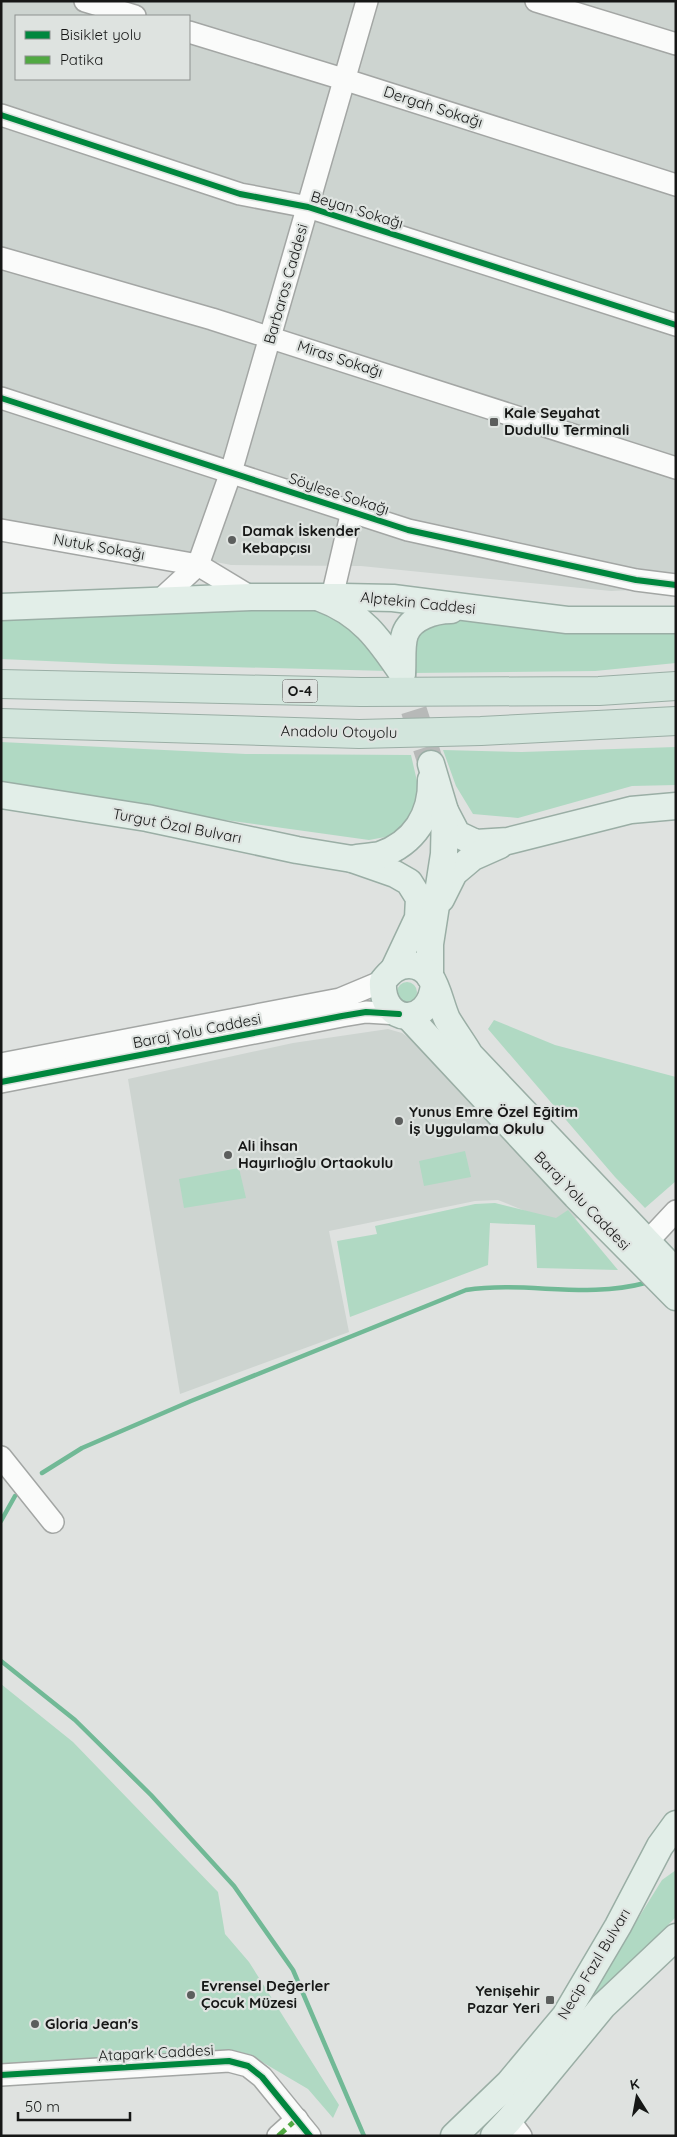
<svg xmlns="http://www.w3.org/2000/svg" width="677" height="2137" font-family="Quicksand,sans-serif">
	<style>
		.built { fill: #cdd4d0; fill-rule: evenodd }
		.green { fill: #b0d9c3 }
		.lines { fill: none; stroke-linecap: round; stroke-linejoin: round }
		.stream { stroke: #71b996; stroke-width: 4.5 }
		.major-tunnel { stroke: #b7b9b8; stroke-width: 26; stroke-dasharray: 26 13; stroke-linecap: butt }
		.minor-casing { stroke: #a3a6a4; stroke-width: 24 }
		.major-casing { stroke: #9aaea5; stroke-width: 29 }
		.highway-casing { stroke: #9aaea5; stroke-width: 30 }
		.minor { stroke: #fafbfa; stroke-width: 21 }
		.major { stroke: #e2eee8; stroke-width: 26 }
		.highway { stroke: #d2e5dc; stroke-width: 28 }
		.quiet { stroke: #51a942; stroke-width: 5; stroke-dasharray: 10 5; stroke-linecap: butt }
		.cycleway-casing { stroke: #dee3e0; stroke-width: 9 }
		.cycleway { stroke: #00873e; stroke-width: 6 }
		.poi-dot { fill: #5c5e5d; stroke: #dee3e0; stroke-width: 2 }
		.labels { text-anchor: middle; stroke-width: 4.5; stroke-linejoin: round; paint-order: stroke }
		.shield { fill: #dee3e0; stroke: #525453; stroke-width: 1 }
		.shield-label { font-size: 14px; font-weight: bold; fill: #161716 }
		.street-label { font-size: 15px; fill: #161716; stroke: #dee3e0 }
		.poi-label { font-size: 15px; font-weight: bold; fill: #161716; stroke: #dee3e0; text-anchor: start }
	</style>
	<rect width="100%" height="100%" fill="#dfe2e0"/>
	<g class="built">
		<path d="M1 1H676V588L611 591 361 566 231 565 1 519ZM16 16H189V79H16Z"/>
		<path d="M388 1029 402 1033 415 1042 580 1218 550 1221 498 1200 475 1201 329 1231 349 1332 180 1394 128 1079 293 1043Z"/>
	</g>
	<g class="green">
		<path d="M311 606 356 628 388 671 114 664 1 659V614Z"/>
		<path d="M441 617 676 626V663L595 671 412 673C413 639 414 637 441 617Z"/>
		<path d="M1 742 246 754 411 755 422 803 407 833 369 840 181 814 1 783Z"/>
		<path d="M676 747V785L632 786 518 818 473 814 456 786 443 750 522 752Z"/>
		<circle cx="407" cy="992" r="10"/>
		<path d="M494 1020 555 1045 676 1077V1181L645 1208 615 1177 488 1029Z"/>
		<path d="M465 1151 471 1177 424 1186 419 1161Z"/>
		<path d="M239 1168 246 1198 184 1208 179 1179Z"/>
		<path d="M495 1203 556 1218 568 1210 618 1270 537 1268 535 1225 490 1223 488 1265 350 1317 337 1241 377 1234 375 1226 475 1204Z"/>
		<path d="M1 1684 73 1742 218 1892 225 1934 249 1962 339 2105 333 2118 308 2089 250 2055 1 2064Z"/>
		<path d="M676 1870V1917L577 2017 662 1880Z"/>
	</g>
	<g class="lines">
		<g class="stream">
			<path d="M42 1473 82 1448 191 1401 466 1290C525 1281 587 1299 645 1283"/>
			<path d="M1 1521 15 1496"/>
			<path d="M1 1661 75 1720 151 1795 234 1886 293 1970 364 2136"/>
		</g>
		<path class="major-tunnel" d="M402 673 431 764"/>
		<g class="minor-casing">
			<g id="minor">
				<path d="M85 1 135 16"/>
				<path d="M536 1 676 44"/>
				<path d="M189 32 343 79 676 185"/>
				<path d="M1 115 240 194 308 207 676 325"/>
				<path d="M1 258 212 319 676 468"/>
				<path d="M1 398 408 530 636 580 676 585"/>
				<path d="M1 530 198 565 251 597"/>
				<path d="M332 597 352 511"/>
				<path d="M159 601 198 565 231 472 367 1"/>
				<path d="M1 1064 340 999 383 981"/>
				<path d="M1 1082 342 1016 366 1012 399 1014"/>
				<path d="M647 1242 676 1211"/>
				<path d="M1 1457 53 1522"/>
				<path d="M1 2075 229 2061 248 2066 262 2077 310 2136"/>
				<path d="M509 2120 521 2136"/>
				<path d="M278 2136 297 2119"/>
			</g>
		</g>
		<g class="major-casing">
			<g id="major">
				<path d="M320 598C361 613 379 639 402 673"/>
				<path d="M1 607 251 597H343L393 598 567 620H676"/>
				<path d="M402 673C403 662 401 645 405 634 411 617 435 610 451 610"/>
				<path d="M1 795 147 818 297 850 352 859 395 874 409 882 419 898 418 918 394 969"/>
				<path d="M445 811 457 834 476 843 508 841 631 810 676 806"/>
				<path d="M352 859C361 857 371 857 380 855 414 843 432 815 431 780"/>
				<path d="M441 899 454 873 473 857 500 845"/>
				<path d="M430 977V944L444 854 445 811 431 764"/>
				<path d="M434 984C430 1029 380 1025 383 981 390 972 397 965 409 965 436 965 438 1000 447 1019 454 1031 463 1043 470 1055L676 1272"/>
				<path d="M408 1016 576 1196 676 1297"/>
				<path d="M454 2136 509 2083 565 2016 618 1926 660 1846 676 1824"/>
				<path d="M494 2136 509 2120 603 2006 676 1937"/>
			</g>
		</g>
		<g class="highway-casing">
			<g id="highway">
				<path d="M1 684 361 692 599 691 676 686"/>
				<path d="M1 723 359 734 481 731 676 721"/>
			</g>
		</g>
		<use href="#minor" class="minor"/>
		<use href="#major" class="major"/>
		<use href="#highway" class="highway"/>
		<path class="quiet" d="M278 2136 297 2119"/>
		<g class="cycleway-casing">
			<g id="cycleway">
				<path d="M1 115 240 194 308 207 676 325"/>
				<path d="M1 398 408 530 636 580 676 585"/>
				<path d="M1 1082 342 1016 366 1012 399 1014"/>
				<path d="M1 2075 229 2061 248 2066 262 2077 310 2136"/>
			</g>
		</g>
		<use href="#cycleway" class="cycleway"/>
	</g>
	<g class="poi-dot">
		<rect x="489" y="417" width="10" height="10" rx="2.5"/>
		<circle cx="232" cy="540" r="5"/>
		<circle cx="399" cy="1121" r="5"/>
		<circle cx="228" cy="1155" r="5"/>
		<circle cx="191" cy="1995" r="5"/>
		<rect x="545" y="1995" width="10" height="10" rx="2.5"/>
		<circle cx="35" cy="2024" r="5"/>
	</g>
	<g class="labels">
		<rect class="shield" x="282.5" y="679.5" width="35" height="23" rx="4"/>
		<g class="shield-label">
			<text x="300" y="696">O-4</text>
		</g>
		<g class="street-label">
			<text transform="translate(433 107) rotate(18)" y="5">Dergah Sokağı</text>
			<text transform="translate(357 210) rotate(17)" y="5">Beyan Sokağı</text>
			<text transform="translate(286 284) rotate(-74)" y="5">Barbaros Caddesi</text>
			<text transform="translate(340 359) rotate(18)" y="5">Miras Sokağı</text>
			<text transform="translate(339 494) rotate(18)" y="5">Söylese Sokağı</text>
			<text transform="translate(99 547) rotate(10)" y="5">Nutuk Sokağı</text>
			<text transform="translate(418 603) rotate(6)" y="5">Alptekin Caddesi</text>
			<text transform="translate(339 732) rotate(1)" y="5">Anadolu Otoyolu</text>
			<text transform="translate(177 826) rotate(11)" y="5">Turgut Özal Bulvarı</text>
			<text transform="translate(197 1031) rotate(-11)" y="5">Baraj Yolu Caddesi</text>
			<text transform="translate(582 1201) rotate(46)" y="5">Baraj Yolu Caddesi</text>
			<text transform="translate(594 1964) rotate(-59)" y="5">Necip Fazıl Bulvarı</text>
			<text transform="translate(156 2053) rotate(-3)" y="5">Atapark Caddesi</text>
		</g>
		<g class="poi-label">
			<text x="504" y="418">Kale Seyahat<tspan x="504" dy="17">Dudullu Terminali</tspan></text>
			<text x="242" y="536">Damak İskender<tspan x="242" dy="17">Kebapçısı</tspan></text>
			<text x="409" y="1117">Yunus Emre Özel Eğitim<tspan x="409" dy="17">İş Uygulama Okulu</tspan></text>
			<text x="238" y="1151">Ali İhsan<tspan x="238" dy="17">Hayırlıoğlu Ortaokulu</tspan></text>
			<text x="201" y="1991">Evrensel Değerler<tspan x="201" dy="17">Çocuk Müzesi</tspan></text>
			<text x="540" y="1996" text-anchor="end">Yenişehir<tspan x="540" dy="17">Pazar Yeri</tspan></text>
			<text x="45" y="2029">Gloria Jean's</text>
		</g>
	</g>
	<rect width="677" height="2137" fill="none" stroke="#161716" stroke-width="5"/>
	<rect x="15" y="15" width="175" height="65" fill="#dee3e0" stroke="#8e918f"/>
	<rect x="25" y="31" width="25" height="8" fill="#00873e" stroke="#8e918f"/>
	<text x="60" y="40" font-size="15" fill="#161716">Bisiklet yolu</text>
	<rect x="25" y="56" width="25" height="8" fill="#51a942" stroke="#8e918f"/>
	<text x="60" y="65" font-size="15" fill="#161716">Patika</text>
	<g transform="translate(637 2097) rotate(349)" stroke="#dee3e0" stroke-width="4" paint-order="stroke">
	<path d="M0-4L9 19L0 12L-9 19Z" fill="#161716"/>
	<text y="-8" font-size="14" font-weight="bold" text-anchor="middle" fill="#161716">K</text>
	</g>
	<path d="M18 2112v8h112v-8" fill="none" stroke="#161716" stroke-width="2.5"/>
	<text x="25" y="2112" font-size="15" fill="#161716" stroke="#dee3e0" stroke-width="4" paint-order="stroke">50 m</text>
</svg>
